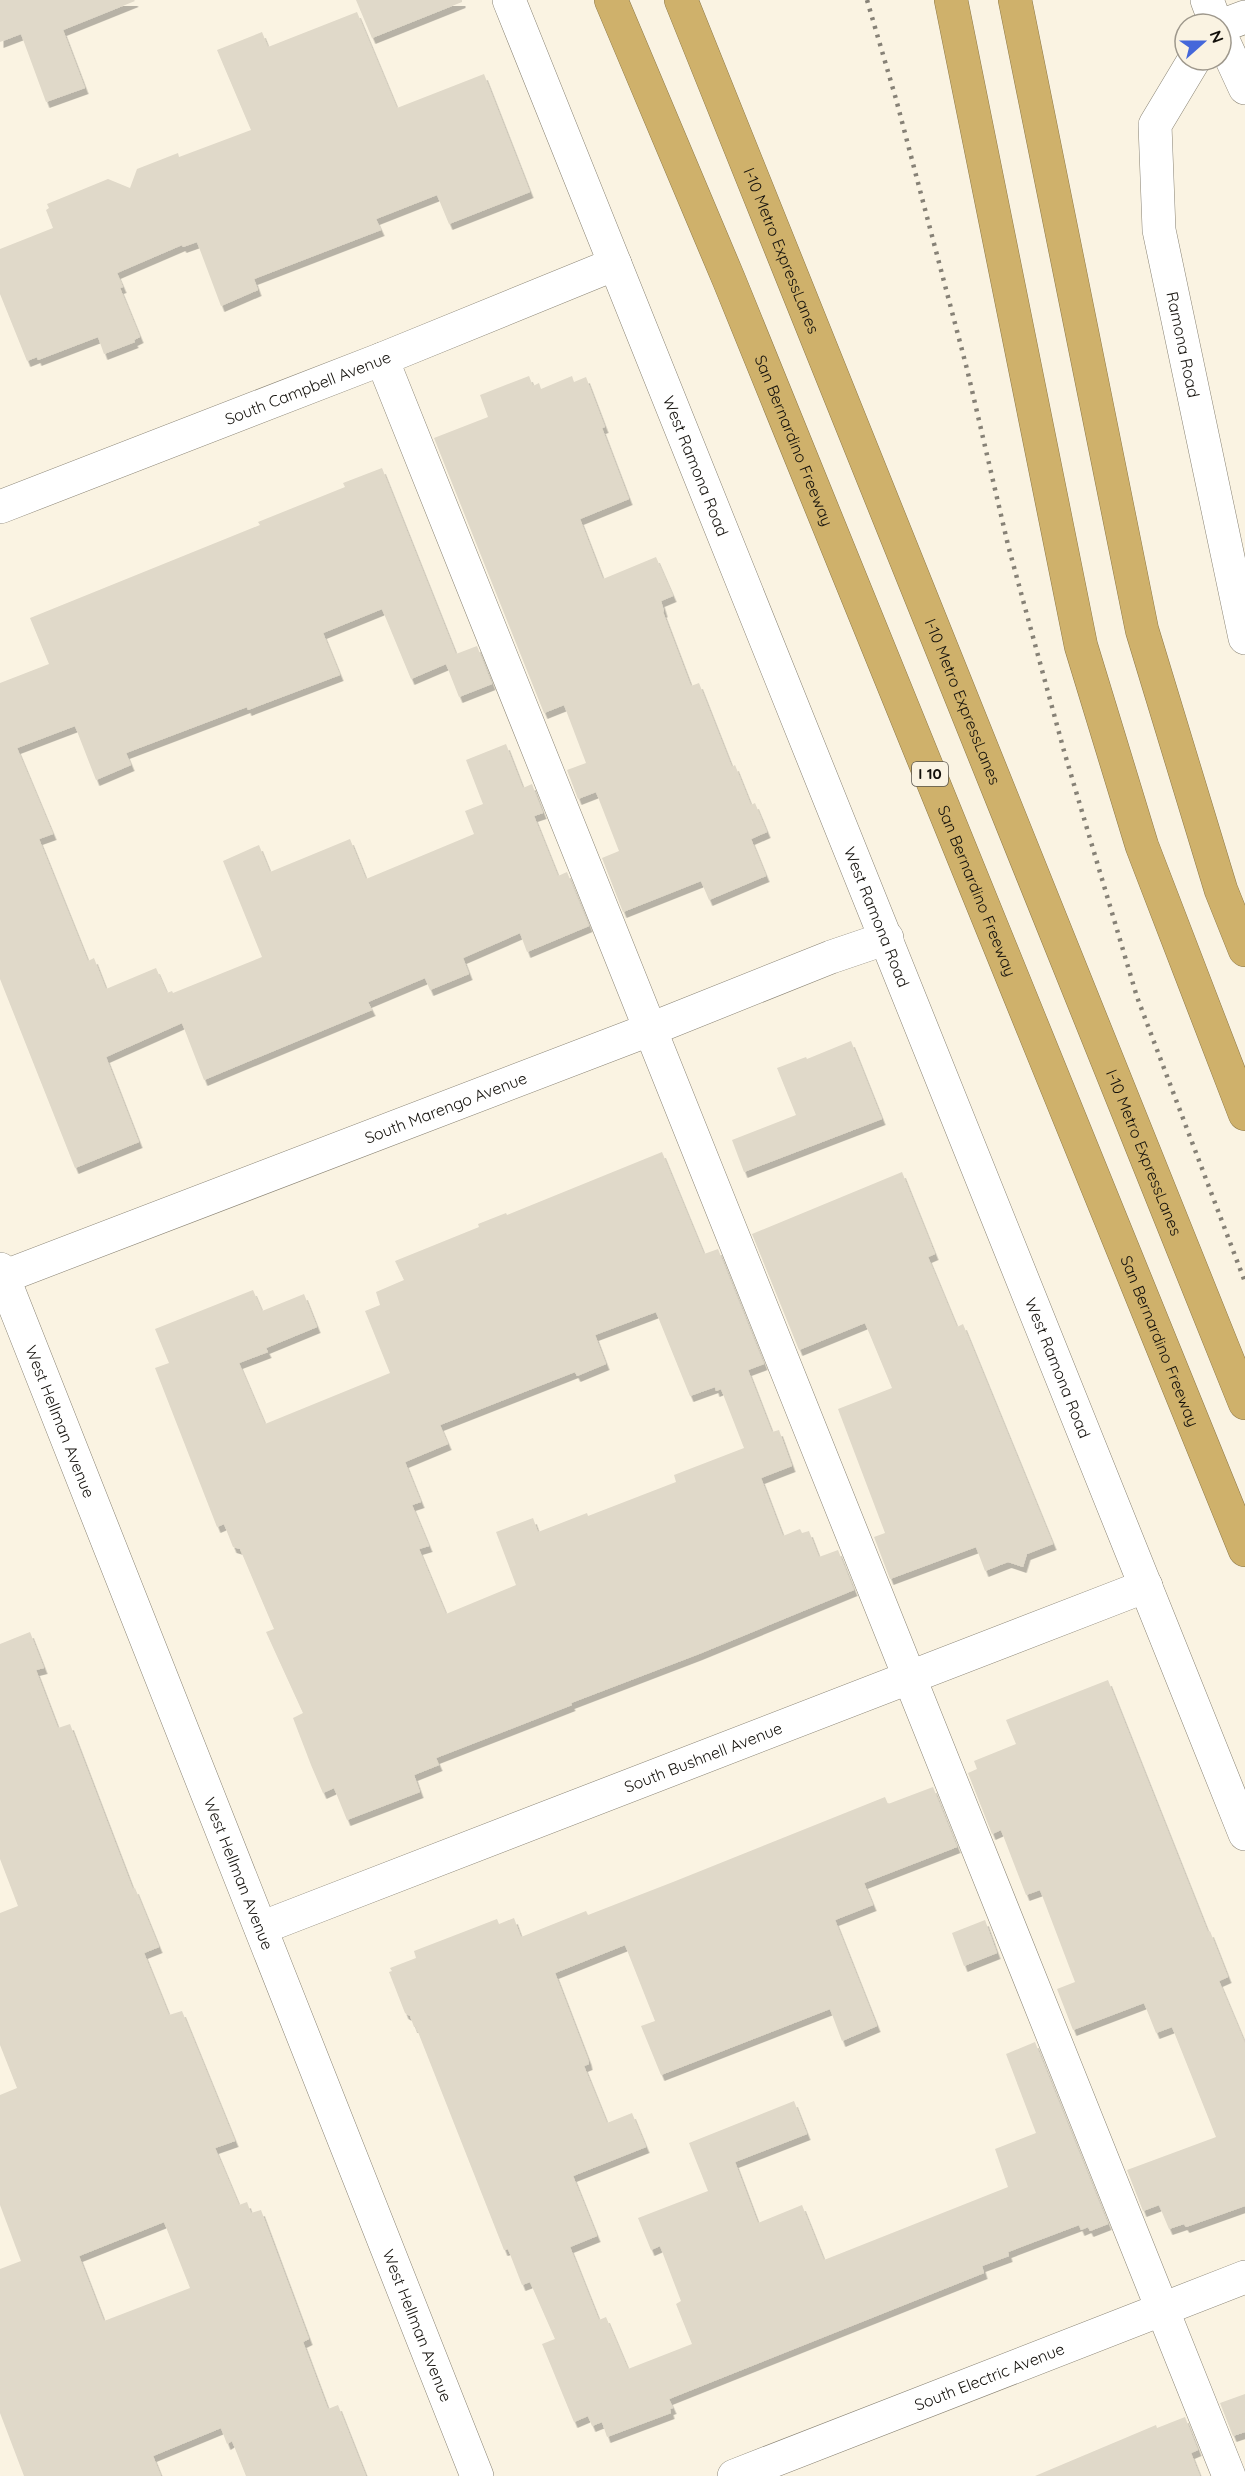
<svg xmlns="http://www.w3.org/2000/svg" width="1245" height="2476" font-family="Quicksand,sans-serif">
	<style>
		.building { fill: #e0d9c9; fill-rule: evenodd; filter: url(#shadow) }
		.lines { fill: none; stroke-linecap: round; stroke-linejoin: round }
		.minor-casing { stroke: #888273; stroke-width: 34 }
		.highway-casing { stroke: #8d7949; stroke-width: 34 }
		.minor { stroke: #fff; stroke-width: 33 }
		.highway { stroke: #cfb16b; stroke-width: 33 }
		.rail { stroke: #868176; stroke-width: 4.5; stroke-dasharray: 3 6; stroke-linecap: butt }
		.labels { text-anchor: middle; stroke-width: 6; stroke-linejoin: round; paint-order: stroke }
		.shield { fill: #faf3e2; stroke: #58544c; stroke-width: 1.5 }
		.shield-label { font-size: 15px; font-weight: bold; fill: #13100b }
		.street-label { font-size: 16px; fill: #13100b; stroke: #faf3e2 }
	</style>
	<defs>
		<filter id="shadow"><feDropShadow dx="3.5" dy="6" stdDeviation="0" flood-color="#0004"/></filter>
	</defs>
	<rect width="100%" height="100%" fill="#faf3e2"/>
	<g class="building">
		<path d="M0 0H134L135 1 63 30 85 88 46 102 21 34 0 42Z"/>
		<path d="M356 0H462V2L372 38Z"/>
		<path d="M357 12 397 108 484 74 530 192 449 224 437 195 376 219 381 230 254 279 258 290 221 306 197 242 183 247 182 245 117 273 123 287 120 288 140 337 134 340 135 342 104 354 98 337 38 360 37 357 27 361 0 294V249L53 228 46 210 49 208 47 204 108 179 130 188 137 169 178 153 179 157 251 130 217 50 262 32 268 47Z"/>
		<path d="M529 376 533 386 539 383 541 389 572 376 574 382 586 377 605 427 602 428 629 499 580 519 603 579 656 557 673 596 661 601 664 611 663 612 691 686 699 683 732 767 735 765 751 805 755 803 767 832 751 839 766 876 709 900 701 881 623 912 602 858 619 851 596 792 578 799 567 770 586 763 564 705 544 713 434 438 488 417 480 395Z"/>
		<path d="M382 468 456 654 477 646 492 684 459 697 446 664 411 679 382 609 323 633 340 675 248 710 247 707 126 753 131 765 96 780 75 726 17 748 53 834 39 839 88 961 94 958 106 989 156 968 167 993 172 991 173 993 262 957 223 861 259 845 270 872 350 839 366 879 474 834 465 811 483 804 466 760 506 744 523 788 532 784 543 813 534 816 558 876 567 872 589 926 527 952 520 933 463 958 469 974 430 990 425 978 368 1002 372 1010 204 1080 182 1023 106 1057 139 1142 75 1168 0 979V683L49 664 30 618 260 525 258 522 345 487 343 483Z"/>
		<path d="M851 1041 882 1119 744 1172 732 1140 796 1115 777 1068 806 1057 807 1059Z"/>
		<path d="M662 1152 704 1254 718 1249 764 1364 748 1370 772 1432 779 1430 792 1466 761 1478 783 1536 800 1529 802 1533 809 1531 819 1557 838 1550 854 1590 699 1654 571 1703 572 1705 436 1758 439 1765 414 1775 420 1792 347 1820 334 1788 323 1793 311 1765 293 1718 303 1713 266 1632 274 1629 240 1549 233 1547 224 1524 217 1527 155 1368 169 1363 155 1329 253 1290 262 1311 304 1294 317 1327 266 1348 268 1352 239 1363 265 1424 390 1373 365 1311 380 1305 376 1292 404 1280 395 1261 479 1227 478 1224 506 1213 507 1215ZM656 1312 690 1396 715 1387 716 1391 721 1389 744 1448 674 1475 676 1482 588 1516 587 1513 538 1532 533 1518 496 1532 516 1585 446 1614 419 1549 429 1546 412 1505 421 1502 405 1462 448 1444 440 1425 575 1372 577 1376 606 1364 595 1335Z"/>
		<path d="M902 1172 935 1254 928 1257 957 1327 963 1324 1053 1544 1027 1554 1023 1567 1008 1562 985 1571 976 1547 890 1579 874 1537 885 1533 838 1409 892 1388 865 1323 799 1350 752 1234Z"/>
		<path d="M30 1632 44 1668 36 1670 58 1728 70 1724 133 1889 135 1888 159 1947 144 1953 169 2015 182 2011 235 2141 215 2148 239 2205 247 2202 251 2213 261 2210 309 2339 303 2342 328 2409 338 2405 366 2476H246L232 2441 227 2444 221 2428 153 2456 161 2476H24L0 2413V2269L21 2261 0 2205V2095L17 2088 0 2045V1913L18 1906 0 1859V1644ZM164 2222 190 2288 104 2321 79 2256Z"/>
		<path d="M1108 1680 1208 1932 1210 1931 1228 1977 1219 1981 1245 2043V2206L1186 2227 1184 2224 1169 2229 1159 2205 1143 2211 1127 2170 1216 2137 1172 2027 1156 2033 1144 2003 1073 2030 1057 1989 1075 1982 1040 1890 1026 1895 1001 1830 992 1834 968 1773 977 1769 974 1761 1016 1744 1006 1720Z"/>
		<path d="M933 1787 957 1847 864 1883 873 1905 835 1920 877 2026 842 2041 830 2009 661 2075 641 2026 655 2021 625 1945 555 1973 588 2059 589 2064 584 2066 607 2123 632 2113 646 2147 573 2176 597 2236 570 2247 599 2320 606 2317 628 2369 692 2344 676 2304 681 2301 660 2246 651 2250 638 2218 708 2191 689 2143 794 2101 807 2134 735 2162 758 2223 802 2205 824 2260 1008 2187 995 2149 1036 2133 1006 2054 1035 2042 1108 2224 1090 2231 1088 2227 1081 2230 1079 2225 1008 2252 1009 2256 982 2266 984 2273 669 2399 673 2408 670 2409 671 2413 607 2437 602 2422 592 2426 588 2416 574 2422 542 2344 555 2339 530 2282 522 2285 508 2249 504 2250 416 2027H414L410 2016 405 2013 389 1972 392 1971 390 1968 416 1958 414 1951 497 1919 499 1924 514 1918 521 1937 586 1911 588 1915 673 1882 885 1797 888 1804Z"/>
		<path d="M985 1920 997 1953 964 1966 952 1933Z"/>
		<path d="M1245 2394V2432L1233 2436 1220 2403Z"/>
		<path d="M1185 2417 1198 2450 1191 2453 1200 2476H1035L1156 2425 1157 2428Z"/>
	</g>
	<g class="lines">
		<g class="minor-casing">
			<g id="minor">
				<path id="s1" d="M509 0 1245 1834"/>
				<path d="M1207 0 1216 24"/>
				<path d="M1221 26 1245 17"/>
				<path d="M1221 36 1245 88"/>
				<path id="s2" d="M1194 60 1155 125 1159 230 1245 638"/>
				<path d="M382 359 1229 2476"/>
				<path id="s3" d="M0 507 382 359 615 264"/>
				<path id="s4" d="M0 1269 477 2476"/>
				<path id="s5" d="M3 1277 651 1029 831 957 887 938"/>
				<path id="s6" d="M261 1928 1146 1586"/>
				<path id="s7" d="M734 2476 1245 2277"/>
			</g>
		</g>
		<g class="highway-casing">
			<g id="highway">
				<path id="s8" d="M611 0 729 280 1245 1550"/>
				<path id="s9" d="M681 0 1245 1403"/>
				<path d="M951 0 1081 646 1142 846 1245 1114"/>
				<path d="M1015 0 1142 630 1221 890 1245 950"/>
			</g>
		</g>
		<use href="#minor" class="minor"/>
		<use href="#highway" class="highway"/>
		<path class="rail" d="M867 0 896 99 967 369 1008 545 1064 751 1137 997 1245 1282"/>
	</g>
	<g class="labels">
		<rect class="shield" x="912" y="762" width="36" height="24" rx="4.5"/>
		<g class="shield-label">
			<text x="930" y="779">I 10</text>
		</g>
		<g class="street-label">
			<text dy="6" stroke="none"><textPath href="#s9" startOffset="270">I-10 Metro ExpressLanes</textPath></text>
			<text dy="6" stroke="none"><textPath href="#s2" startOffset="298">Ramona Road</textPath></text>
			<text dy="6" stroke="none"><textPath href="#s3" startOffset="330">South Campbell Avenue</textPath></text>
			<text dy="6" stroke="none"><textPath href="#s8" startOffset="477">San Bernardino Freeway</textPath></text>
			<text dy="6" stroke="none"><textPath href="#s1" startOffset="502">West Ramona Road</textPath></text>
			<text dy="6" stroke="none"><textPath href="#s9" startOffset="756">I-10 Metro ExpressLanes</textPath></text>
			<text dy="6" stroke="none"><textPath href="#s8" startOffset="963">San Bernardino Freeway</textPath></text>
			<text dy="6" stroke="none"><textPath href="#s1" startOffset="988">West Ramona Road</textPath></text>
			<text dy="6" stroke="none"><textPath href="#s5" startOffset="474">South Marengo Avenue</textPath></text>
			<text dy="6" stroke="none"><textPath href="#s9" startOffset="1242">I-10 Metro ExpressLanes</textPath></text>
			<text dy="6" stroke="none"><textPath href="#s8" startOffset="1449">San Bernardino Freeway</textPath></text>
			<text dy="6" stroke="none"><textPath href="#s1" startOffset="1474">West Ramona Road</textPath></text>
			<text dy="6" stroke="none"><textPath href="#s4" startOffset="164">West Hellman Avenue</textPath></text>
			<text dy="6" stroke="none"><textPath href="#s6" startOffset="474">South Bushnell Avenue</textPath></text>
			<text dy="6" stroke="none"><textPath href="#s4" startOffset="650">West Hellman Avenue</textPath></text>
			<text dy="6" stroke="none"><textPath href="#s4" startOffset="1136">West Hellman Avenue</textPath></text>
			<text dy="6" stroke="none"><textPath href="#s7" startOffset="274">South Electric Avenue</textPath></text>
		</g>
	</g>
	<g transform="translate(1203 42) rotate(69)"><circle r="28" fill="#faf3e2" stroke="#9e988c" stroke-width="1.5"/>
	<path d="M0-4.5L10 22L0 15L-10 22Z" fill="#4467da"/>
	<text y="-9" font-size="16" font-weight="bold" text-anchor="middle" fill="#13100b">N</text>
	</g>
</svg>
